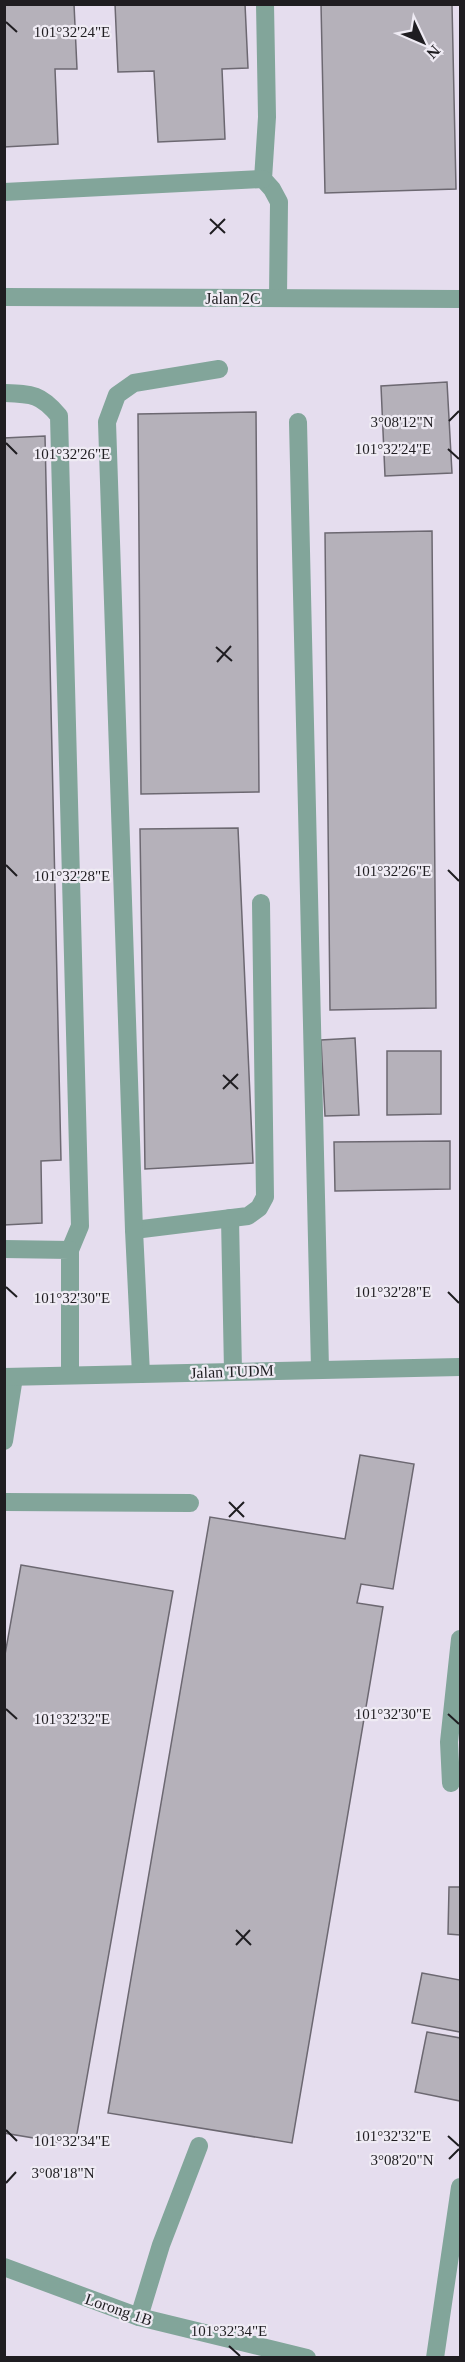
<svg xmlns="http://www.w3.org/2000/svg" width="465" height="2362" font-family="'Times New Roman',serif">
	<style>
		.built { fill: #e5ddee }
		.building { fill: #b5b1ba; stroke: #6c6871; stroke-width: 1.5 }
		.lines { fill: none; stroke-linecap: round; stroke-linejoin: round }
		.lane { stroke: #82a59a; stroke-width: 18 }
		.street { stroke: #82a59a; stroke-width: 18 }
		.ticks { fill: none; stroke: #1f1d21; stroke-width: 2 }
		.labels { text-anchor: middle; stroke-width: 4.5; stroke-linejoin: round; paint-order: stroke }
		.street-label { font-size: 16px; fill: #1f1d21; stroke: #efebf4 }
		.ticks-label { font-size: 15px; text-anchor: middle; fill: #1f1d21; stroke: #efebf4; stroke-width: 4.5; stroke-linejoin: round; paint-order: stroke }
	</style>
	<rect width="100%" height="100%" fill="#efebf4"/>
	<path class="built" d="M5 5H460V2357L5 2358Z"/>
	<g class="building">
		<path d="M4 4H74L77 69H55L58 144 4 147Z"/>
		<path d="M115 4H245L248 68 222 69 225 139 158 142 154 71 118 72Z"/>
		<path d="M321 4H452L456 189 325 193Z"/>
		<path d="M447 382 452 473 385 476 381 386Z"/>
		<path d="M256 412 259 792 141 794 138 414Z"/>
		<path d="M45 436 61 1160 41 1161 42 1223 4 1225V438Z"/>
		<path d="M432 531 436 1008 330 1010 325 533Z"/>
		<path d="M238 828 253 1163 145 1169 140 829Z"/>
		<path d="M355 1038 359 1115 325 1116 321 1040Z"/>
		<path d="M387 1051H441V1114L387 1115Z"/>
		<path d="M450 1141V1189L335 1191 334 1142Z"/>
		<path d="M360 1455 414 1464 393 1589 361 1584 357 1603 383 1607 292 2143 108 2113 210 1517 345 1539Z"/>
		<path d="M21 1565 173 1591 75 2145 4 2133V1660Z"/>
		<path d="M449 1887H460V1935L448 1934Z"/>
		<path d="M422 1973 460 1980V2032L412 2023Z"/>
		<path d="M427 2032 460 2038V2101L415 2092Z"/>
	</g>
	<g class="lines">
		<g class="lane">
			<path d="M265 4 267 117 263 179 272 189 279 202 278 298"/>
			<path d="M4 192 263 179"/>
			<path d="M4 393C32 394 41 394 59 416L80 1226 70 1250"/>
			<path d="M298 422 320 1369"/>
			<path d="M230 1218 233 1371"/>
			<path d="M134 1230 248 1216 259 1208 265 1197 261 903"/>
			<path d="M4 1249 70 1250V1375"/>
			<path d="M141 1374 134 1230 107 422 117 395 134 383 219 369"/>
			<path d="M4 1441 14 1377"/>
			<path d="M4 1502 190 1503"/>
			<path d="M451 1783 449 1742 460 1639"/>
			<path d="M139 2317 161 2245 199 2146"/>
			<path d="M435 2358 460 2187"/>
		</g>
		<g class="street">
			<path d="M4 297 460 299"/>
			<path d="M4 1377 460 1367"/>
			<path d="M4 2267 139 2317 307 2358"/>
		</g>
	</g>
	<path class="ticks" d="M6 22 17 32M210 219 225 233M210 234 225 219M449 421 459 411M6 443 17 454M448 449 459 459M216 647 232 661M217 662 231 646M6 865 17 876M448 870 459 881M223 1075 238 1089M223 1089 238 1074M6 1287 17 1297M448 1292 459 1303M229 1502 244 1517M229 1517 244 1502M6 1709 17 1719M448 1714 459 1724M236 1930 251 1945M236 1945 250 1930M6 2130 17 2141M448 2136 459 2146M449 2159 459 2149M6 2183 16 2172M229 2346 240 2356"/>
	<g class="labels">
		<g class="street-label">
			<text x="233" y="304">Jalan 2C</text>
			<text transform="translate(232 1371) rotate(-2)" y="6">Jalan TUDM</text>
			<text transform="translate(119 2309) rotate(19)" y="6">Lorong 1B</text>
		</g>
	</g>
	<g class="ticks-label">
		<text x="72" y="37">101°32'24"E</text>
		<text x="402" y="427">3°08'12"N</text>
		<text x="393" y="454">101°32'24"E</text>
		<text x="72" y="459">101°32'26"E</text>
		<text x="393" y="876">101°32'26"E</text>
		<text x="72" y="881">101°32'28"E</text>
		<text x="393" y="1297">101°32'28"E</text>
		<text x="72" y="1303">101°32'30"E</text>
		<text x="393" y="1719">101°32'30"E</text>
		<text x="72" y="1724">101°32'32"E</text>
		<text x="393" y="2141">101°32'32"E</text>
		<text x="72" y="2146">101°32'34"E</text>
		<text x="402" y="2165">3°08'20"N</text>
		<text x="63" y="2178">3°08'18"N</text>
		<text x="229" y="2336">101°32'34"E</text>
	</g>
	<rect width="465" height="2362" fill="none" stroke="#1f1d21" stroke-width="12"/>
	<g transform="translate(423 42) rotate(134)" stroke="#efebf4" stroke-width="4.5" paint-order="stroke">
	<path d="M0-4.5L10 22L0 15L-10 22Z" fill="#1f1d21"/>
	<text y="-9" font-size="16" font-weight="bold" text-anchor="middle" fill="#1f1d21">N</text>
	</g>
</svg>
